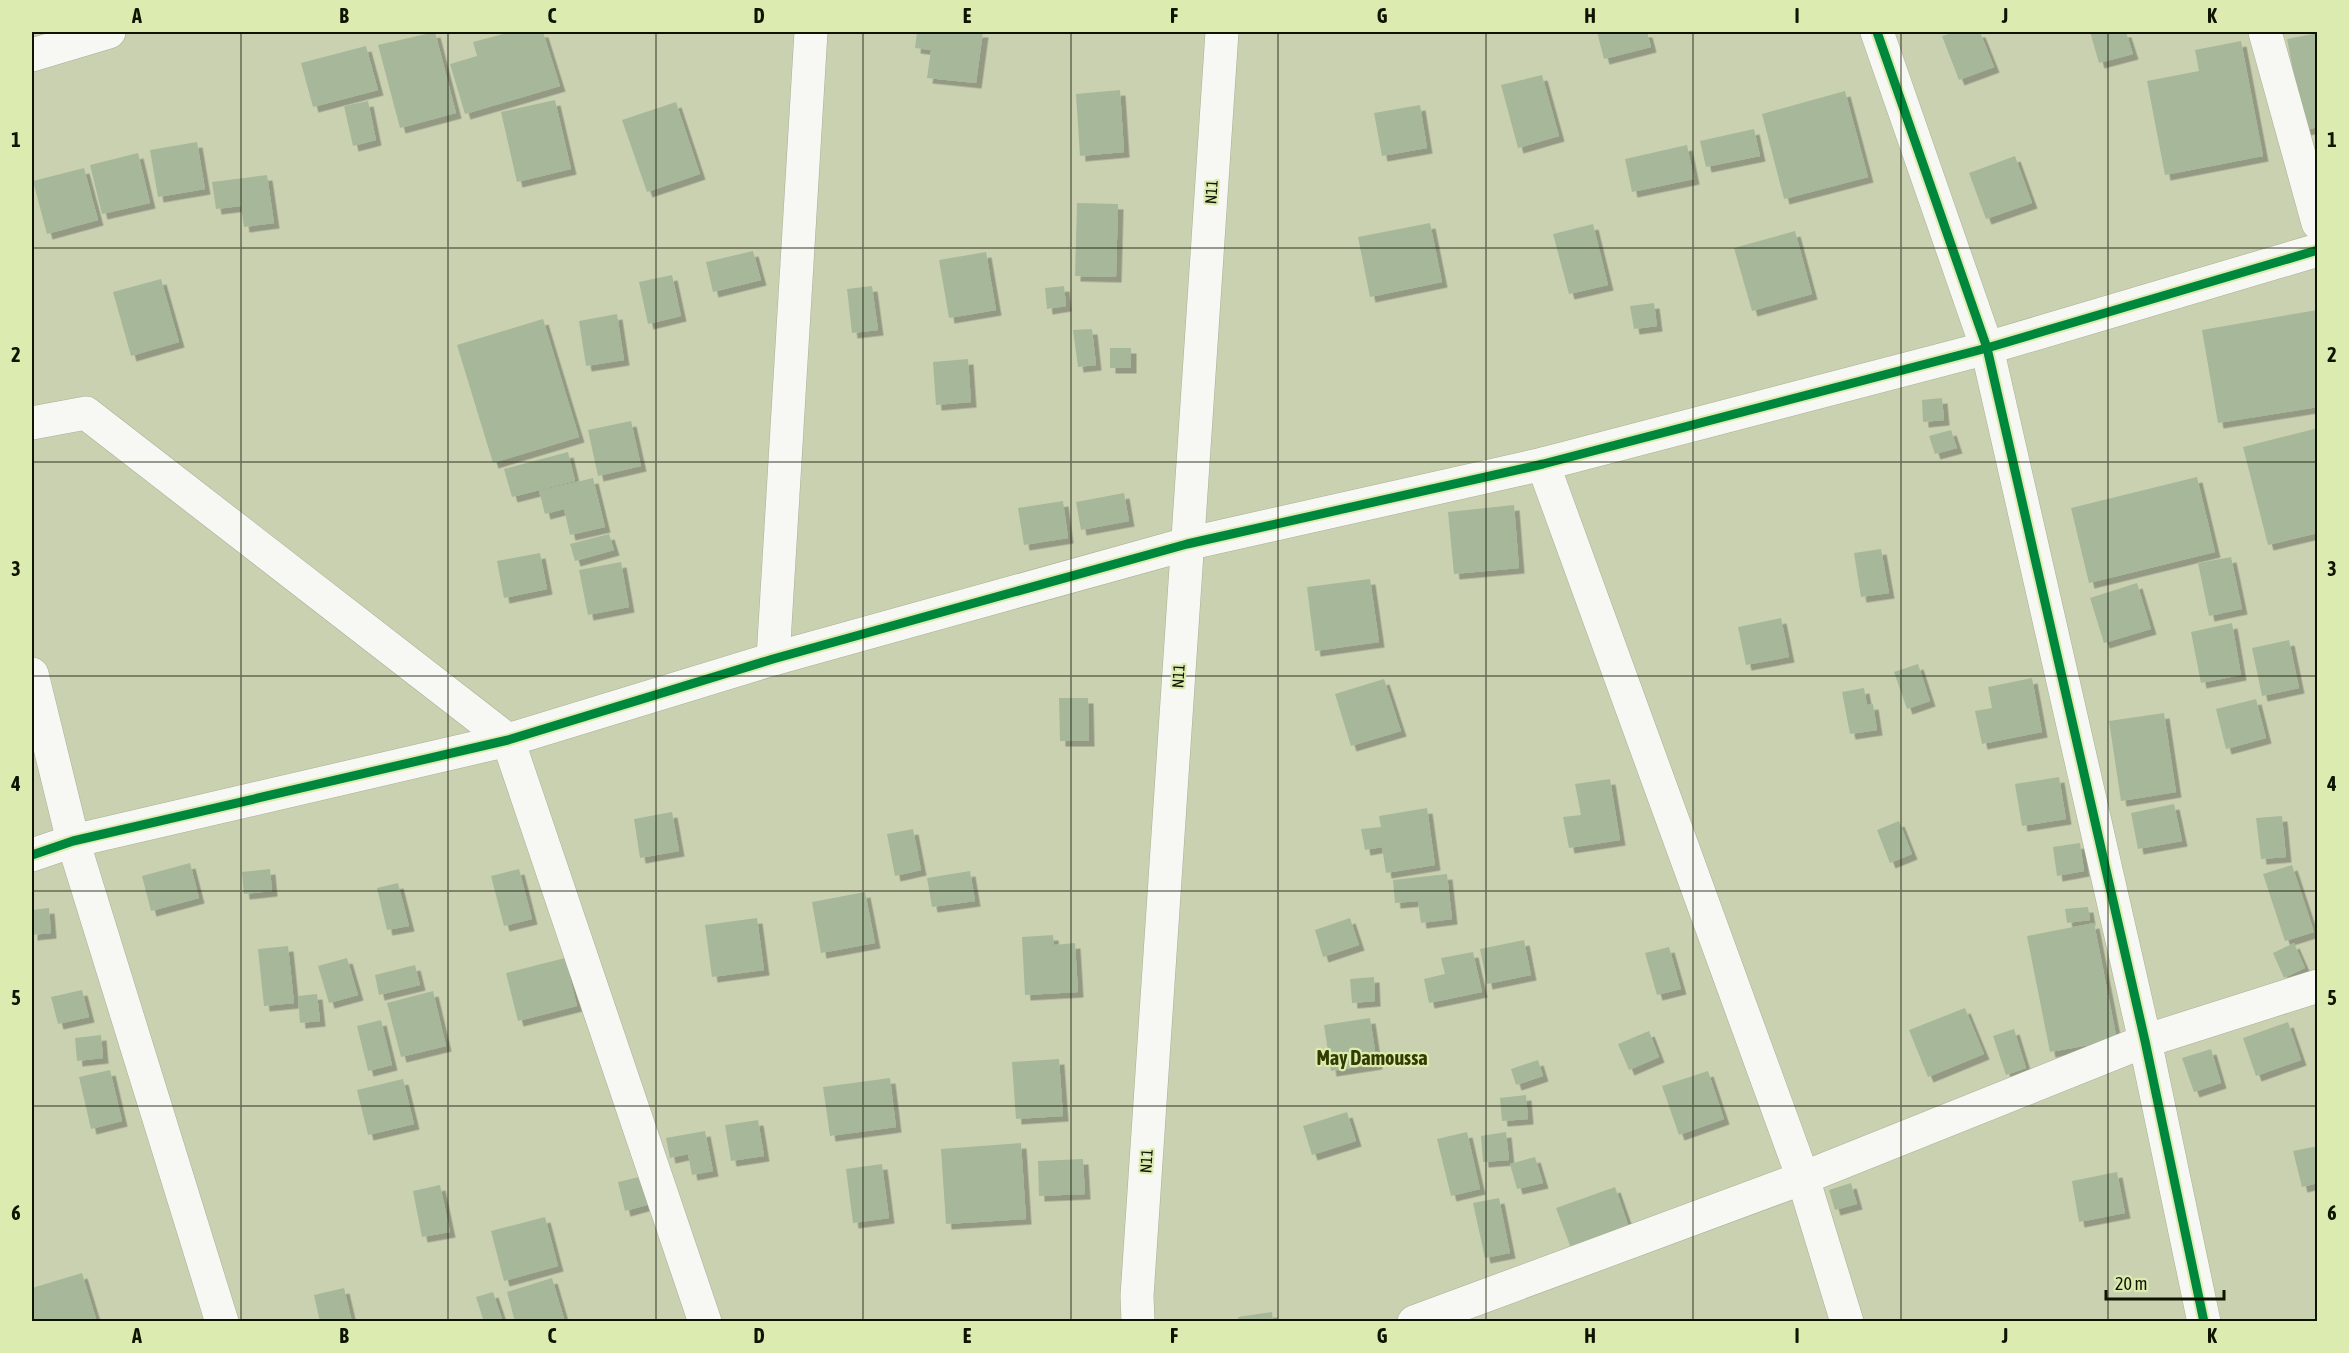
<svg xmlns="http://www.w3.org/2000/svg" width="2349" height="1353" font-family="'Asap Condensed',sans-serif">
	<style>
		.building { fill: #a7b89a; filter: url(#shadow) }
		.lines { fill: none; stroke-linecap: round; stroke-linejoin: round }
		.minor-casing { stroke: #a9af96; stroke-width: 34 }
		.primary-casing { stroke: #a9af96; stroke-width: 34 }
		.minor { stroke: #f7f8f3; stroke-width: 33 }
		.primary { stroke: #f7f8f3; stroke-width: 33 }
		.cycleway-casing { stroke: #dcecb0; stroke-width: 13 }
		.cycleway { stroke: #00873e; stroke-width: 9 }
		.grid { fill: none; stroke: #0f1401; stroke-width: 1.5; stroke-opacity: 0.55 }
		.labels { text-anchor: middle; stroke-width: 4.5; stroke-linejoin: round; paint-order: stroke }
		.street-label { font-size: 16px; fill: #0f1401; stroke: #dcecb0 }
		.quarter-label { font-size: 20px; font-weight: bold; fill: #313c00; stroke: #dcecb0 }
		.neatline { fill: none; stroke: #0f1401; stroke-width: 2 }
		.grid-label { font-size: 20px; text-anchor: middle; font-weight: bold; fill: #0f1401 }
	</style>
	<defs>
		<filter id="shadow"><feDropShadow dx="5.5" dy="5.5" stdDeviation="0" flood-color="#0004"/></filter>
	</defs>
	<rect width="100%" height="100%" fill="#c9d1b1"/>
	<g class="building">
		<path d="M435 32 456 113 400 128 378 45Z"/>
		<path d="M511 32H543L560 86 465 114 450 64 477 56 473 42Z"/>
		<path d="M917 32H983L976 83 927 78 931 50 915 48Z"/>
		<path d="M1597 32H1647L1651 47 1604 59Z"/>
		<path d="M1956 32H1980L1994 67 1959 80 1942 36Z"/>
		<path d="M2090 32H2126L2133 54 2099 63Z"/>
		<path d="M2318 33V127L2305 130 2287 39Z"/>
		<path d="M2241 41 2263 156 2165 175 2147 81 2199 71 2195 50Z"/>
		<path d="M366 46 378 90 313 107 301 63Z"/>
		<path d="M1542 75 1559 136 1518 148 1501 85Z"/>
		<path d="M1120 90 1124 152 1080 156 1076 94Z"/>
		<path d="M1845 91 1868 177 1784 199 1762 114Z"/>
		<path d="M555 100 571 169 517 182 501 112Z"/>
		<path d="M368 101 376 140 353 146 344 106Z"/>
		<path d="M676 102 700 174 647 192 622 120Z"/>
		<path d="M1420 105 1427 148 1382 156 1374 113Z"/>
		<path d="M1754 129 1760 156 1706 167 1700 141Z"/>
		<path d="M197 142 205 189 158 197 150 150Z"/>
		<path d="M1687 145 1694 179 1632 192 1625 159Z"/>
		<path d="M138 153 150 203 102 214 90 165Z"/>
		<path d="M2015 156 2032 203 1986 219 1969 173Z"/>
		<path d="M84 168 98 220 47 234 33 181Z"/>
		<path d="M267 175 274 223 244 227 241 206 216 209 212 182Z"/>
		<path d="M1077 203 1118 204 1116 277 1075 276Z"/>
		<path d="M1430 223 1442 282 1370 297 1358 237Z"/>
		<path d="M1593 224 1608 285 1569 294 1553 234Z"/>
		<path d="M1795 231 1812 294 1752 311 1734 248Z"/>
		<path d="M753 251 761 280 713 292 706 262Z"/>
		<path d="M986 252 996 310 949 318 939 260Z"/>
		<path d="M672 275 681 316 648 324 639 282Z"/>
		<path d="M161 279 179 342 131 356 113 292Z"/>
		<path d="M872 286 878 330 852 333 847 289Z"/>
		<path d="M1064 286 1066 306 1047 309 1045 288Z"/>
		<path d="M1654 303 1657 326 1634 329 1630 306Z"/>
		<path d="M2317 310 2318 407 2218 423 2202 330Z"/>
		<path d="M617 314 624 360 586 366 579 321Z"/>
		<path d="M543 319 579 437 493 463 457 345Z"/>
		<path d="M1092 329 1096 365 1078 367 1073 330Z"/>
		<rect x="1110" y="348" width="21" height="20"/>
		<path d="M968 359 971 402 936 405 933 362Z"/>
		<path d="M1942 398 1944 420 1923 422 1922 400Z"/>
		<path d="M631 421 641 466 598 476 588 430Z"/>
		<path d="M2318 428V533L2268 545 2243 447Z"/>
		<path d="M1951 430 1957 448 1935 454 1929 436Z"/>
		<path d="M568 452 575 481 512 497 504 469Z"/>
		<path d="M2197 477 2215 552 2089 583 2071 508Z"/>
		<path d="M593 478 605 527 570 535 564 509 545 514 539 491Z"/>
		<path d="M1124 493 1129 521 1081 530 1076 502Z"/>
		<path d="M1063 501 1068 538 1024 545 1018 508Z"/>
		<path d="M1514 505 1519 568 1454 574 1448 512Z"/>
		<path d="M609 534 614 550 575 561 570 544Z"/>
		<path d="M1881 549 1889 593 1861 597 1854 553Z"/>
		<path d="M540 553 547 589 504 598 497 561Z"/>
		<path d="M2231 557 2242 609 2209 616 2198 563Z"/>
		<path d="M621 562 629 607 588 615 579 570Z"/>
		<path d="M1370 579 1379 642 1315 651 1307 587Z"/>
		<path d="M2137 583 2151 629 2104 643 2090 598Z"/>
		<path d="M1781 618 1789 657 1746 665 1738 627Z"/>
		<path d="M2232 623 2241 675 2201 683 2191 632Z"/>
		<path d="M2289 640 2299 688 2262 696 2252 648Z"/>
		<path d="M1918 664 1930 701 1907 709 1894 672Z"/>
		<path d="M2032 678 2042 732 1982 744 1975 711 1992 708 1988 687Z"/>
		<path d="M1384 679 1401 731 1351 746 1335 694Z"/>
		<path d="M1864 688 1867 705 1873 704 1877 730 1850 734 1842 692Z"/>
		<path d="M1059 698H1088L1089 741H1060Z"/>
		<path d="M2256 699 2266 738 2226 749 2216 709Z"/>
		<path d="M2164 713 2176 792 2121 801 2109 721Z"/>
		<path d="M2059 777 2066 819 2022 826 2015 784Z"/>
		<path d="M1610 779 1620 840 1569 848 1563 817 1581 815 1575 784Z"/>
		<path d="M2174 804 2182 841 2138 849 2131 813Z"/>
		<path d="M1427 808 1435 865 1386 873 1382 847 1365 850 1361 829 1381 827 1379 816Z"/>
		<path d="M672 812 679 851 640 858 634 819Z"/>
		<path d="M2282 816 2286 857 2261 859 2256 818Z"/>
		<path d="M1899 821 1912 854 1890 863 1877 830Z"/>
		<path d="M913 829 921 870 895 876 887 834Z"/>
		<path d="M2080 843 2084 871 2057 876 2053 847Z"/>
		<path d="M190 863 199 898 151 911 142 876Z"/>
		<path d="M2292 865 2314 932 2285 941 2263 874Z"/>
		<path d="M270 869 272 891 244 894 242 872Z"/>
		<path d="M519 869 532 919 504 926 491 876Z"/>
		<path d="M970 871 975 901 932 907 927 878Z"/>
		<path d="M1447 874 1452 919 1421 923 1418 901 1395 903 1393 880Z"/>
		<path d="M398 883 409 926 387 930 377 888Z"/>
		<path d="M865 892 875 943 821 953 812 902Z"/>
		<path d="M2088 907 2090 920 2067 923 2065 909Z"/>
		<path d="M49 908 51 933 32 935V910Z"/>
		<path d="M757 918 764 970 712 977 705 925Z"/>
		<path d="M1350 918 1359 945 1323 957 1315 930Z"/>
		<path d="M2094 923 2117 1040 2050 1052 2027 936Z"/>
		<path d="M1053 935 1054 945 1075 943 1078 992 1025 995 1022 937Z"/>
		<path d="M1524 940 1531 975 1487 984 1480 949Z"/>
		<path d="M2294 943 2305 968 2284 978 2273 953Z"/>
		<path d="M288 946 294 1003 264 1006 258 949Z"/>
		<path d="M1669 947 1681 989 1657 995 1645 953Z"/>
		<path d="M1473 952 1482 992 1429 1003 1424 979 1445 974 1441 958Z"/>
		<path d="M347 958 358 995 329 1003 318 966Z"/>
		<path d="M565 958 577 1006 518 1021 506 973Z"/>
		<path d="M415 965 420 985 379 995 375 975Z"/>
		<path d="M1374 977 1375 1001 1352 1003 1350 979Z"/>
		<path d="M82 990 89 1017 58 1024 51 997Z"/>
		<path d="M433 991 446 1046 401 1057 387 1003Z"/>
		<path d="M317 994 320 1021 300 1023 298 996Z"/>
		<path d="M1965 1008 1984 1054 1928 1077 1909 1030Z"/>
		<path d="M1370 1018 1377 1064 1331 1071 1324 1025Z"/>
		<path d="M381 1020 392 1065 368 1071 357 1026Z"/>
		<path d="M2288 1022 2301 1060 2256 1076 2243 1038Z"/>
		<path d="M2014 1029 2026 1068 2006 1075 1993 1036Z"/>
		<path d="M1649 1031 1659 1057 1629 1070 1618 1044Z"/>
		<path d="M101 1035 103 1058 77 1061 75 1038Z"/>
		<path d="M2211 1049 2221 1083 2194 1092 2182 1058Z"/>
		<path d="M1059 1059 1063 1116 1016 1119 1012 1062Z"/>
		<path d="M1538 1060 1543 1076 1516 1085 1511 1069Z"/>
		<path d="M110 1070 122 1121 91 1129 79 1077Z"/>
		<path d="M1708 1071 1724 1119 1679 1135 1662 1086Z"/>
		<path d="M890 1078 896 1127 830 1136 823 1087Z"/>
		<path d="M403 1079 414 1124 368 1135 357 1090Z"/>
		<path d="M1526 1095 1528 1119 1502 1121 1500 1098Z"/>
		<path d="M1347 1112 1356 1141 1312 1155 1303 1126Z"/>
		<path d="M758 1120 764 1156 731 1161 725 1125Z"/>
		<path d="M705 1131 713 1171 692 1175 688 1154 670 1158 666 1138Z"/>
		<path d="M1467 1132 1480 1189 1451 1196 1437 1139Z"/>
		<path d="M1506 1132 1509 1160 1483 1162 1481 1136Z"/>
		<path d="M1021 1143 1026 1219 946 1224 941 1149Z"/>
		<path d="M2318 1146V1183L2302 1187 2293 1151Z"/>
		<path d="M1535 1157 1543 1183 1517 1189 1510 1164Z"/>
		<path d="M1083 1159 1085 1194 1039 1196 1038 1161Z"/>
		<path d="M882 1164 889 1218 853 1223 846 1169Z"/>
		<path d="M2117 1172 2125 1213 2079 1222 2072 1181Z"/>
		<path d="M639 1177 647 1205 625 1211 618 1182Z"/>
		<path d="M1851 1183 1857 1204 1835 1210 1829 1190Z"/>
		<path d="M440 1185 450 1232 422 1237 413 1191Z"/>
		<path d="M1615 1187 1630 1230 1572 1251 1556 1208Z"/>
		<path d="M1499 1198 1510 1253 1485 1258 1473 1203Z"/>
		<path d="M545 1217 558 1266 504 1281 491 1231Z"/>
		<path d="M82 1273 97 1322H32V1288Z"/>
		<path d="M552 1278 565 1322H515L507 1292Z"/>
		<path d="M344 1288 352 1322H320L314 1295Z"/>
		<path d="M493 1292 503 1322H484L476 1297Z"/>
		<path d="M1272 1312 1273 1322H1239L1238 1317Z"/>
	</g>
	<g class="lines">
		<g class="minor-casing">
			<g id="minor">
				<path d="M1877 32 1987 348 2145 1041 2204 1322"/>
				<path d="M2265 32 2318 223"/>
				<path d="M32 55 109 32"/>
				<path d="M32 423 86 413 508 740 705 1322"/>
				<path d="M1543 464 1803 1178 1847 1322"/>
				<path d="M773 659 811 32"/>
				<path d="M32 674 73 841 222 1322"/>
				<path d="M32 855 73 841 508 740 773 659 1187 544 1543 464 1987 348 2318 250"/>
				<path d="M1414 1322 1803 1178 2145 1041 2318 986"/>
			</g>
		</g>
		<g class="primary-casing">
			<path id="primary" d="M1138 1322 1137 1296 1222 32"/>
		</g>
		<use href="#minor" class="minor"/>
		<use href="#primary" class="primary"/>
		<g class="cycleway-casing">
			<g id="cycleway">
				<path d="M1877 32 1987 348 2145 1041 2204 1322"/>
				<path d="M32 855 73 841 508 740 773 659 1187 544 1543 464 1987 348 2318 250"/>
			</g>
		</g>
		<use href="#cycleway" class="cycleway"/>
	</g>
	<path class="grid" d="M241 32V1322M448 32V1322M656 32V1322M863 32V1322M1071 32V1322M1278 32V1322M1486 32V1322M1693 32V1322M1901 32V1322M2108 32V1322M32 248H2318M32 462H2318M32 676H2318M32 891H2318M32 1106H2318"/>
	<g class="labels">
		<g class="street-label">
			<text transform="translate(1211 192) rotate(-86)" y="6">N11</text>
			<text transform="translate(1178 676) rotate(-86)" y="6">N11</text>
			<text transform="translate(1146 1161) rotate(-86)" y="6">N11</text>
		</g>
		<g class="quarter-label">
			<text x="1372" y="1065">May Damoussa</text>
		</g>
	</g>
	<rect width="2349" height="1353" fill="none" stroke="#dcecb0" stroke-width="66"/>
	<path d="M2106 1290v9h118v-9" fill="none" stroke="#0f1401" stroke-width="3"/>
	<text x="2115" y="1290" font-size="18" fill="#0f1401" stroke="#dcecb0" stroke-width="4.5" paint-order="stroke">20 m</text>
	<rect x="33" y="33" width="2283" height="1287" class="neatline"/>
	<g class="grid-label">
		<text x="137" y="23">A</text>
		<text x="344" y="23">B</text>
		<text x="552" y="23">C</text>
		<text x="759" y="23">D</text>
		<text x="967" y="23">E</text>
		<text x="1174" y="23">F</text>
		<text x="1382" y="23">G</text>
		<text x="1590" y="23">H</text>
		<text x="1797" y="23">I</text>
		<text x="2005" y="23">J</text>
		<text x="2212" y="23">K</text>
		<text x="16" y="147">1</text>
		<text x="2332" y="147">1</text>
		<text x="16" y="362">2</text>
		<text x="2332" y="362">2</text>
		<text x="16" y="576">3</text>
		<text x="2332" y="576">3</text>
		<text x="16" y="791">4</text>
		<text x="2332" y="791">4</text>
		<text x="16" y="1005">5</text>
		<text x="2332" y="1005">5</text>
		<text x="16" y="1220">6</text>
		<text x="2332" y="1220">6</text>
		<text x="137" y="1343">A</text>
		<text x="344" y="1343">B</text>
		<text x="552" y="1343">C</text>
		<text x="759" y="1343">D</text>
		<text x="967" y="1343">E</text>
		<text x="1174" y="1343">F</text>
		<text x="1382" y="1343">G</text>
		<text x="1590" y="1343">H</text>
		<text x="1797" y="1343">I</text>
		<text x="2005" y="1343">J</text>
		<text x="2212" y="1343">K</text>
	</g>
</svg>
